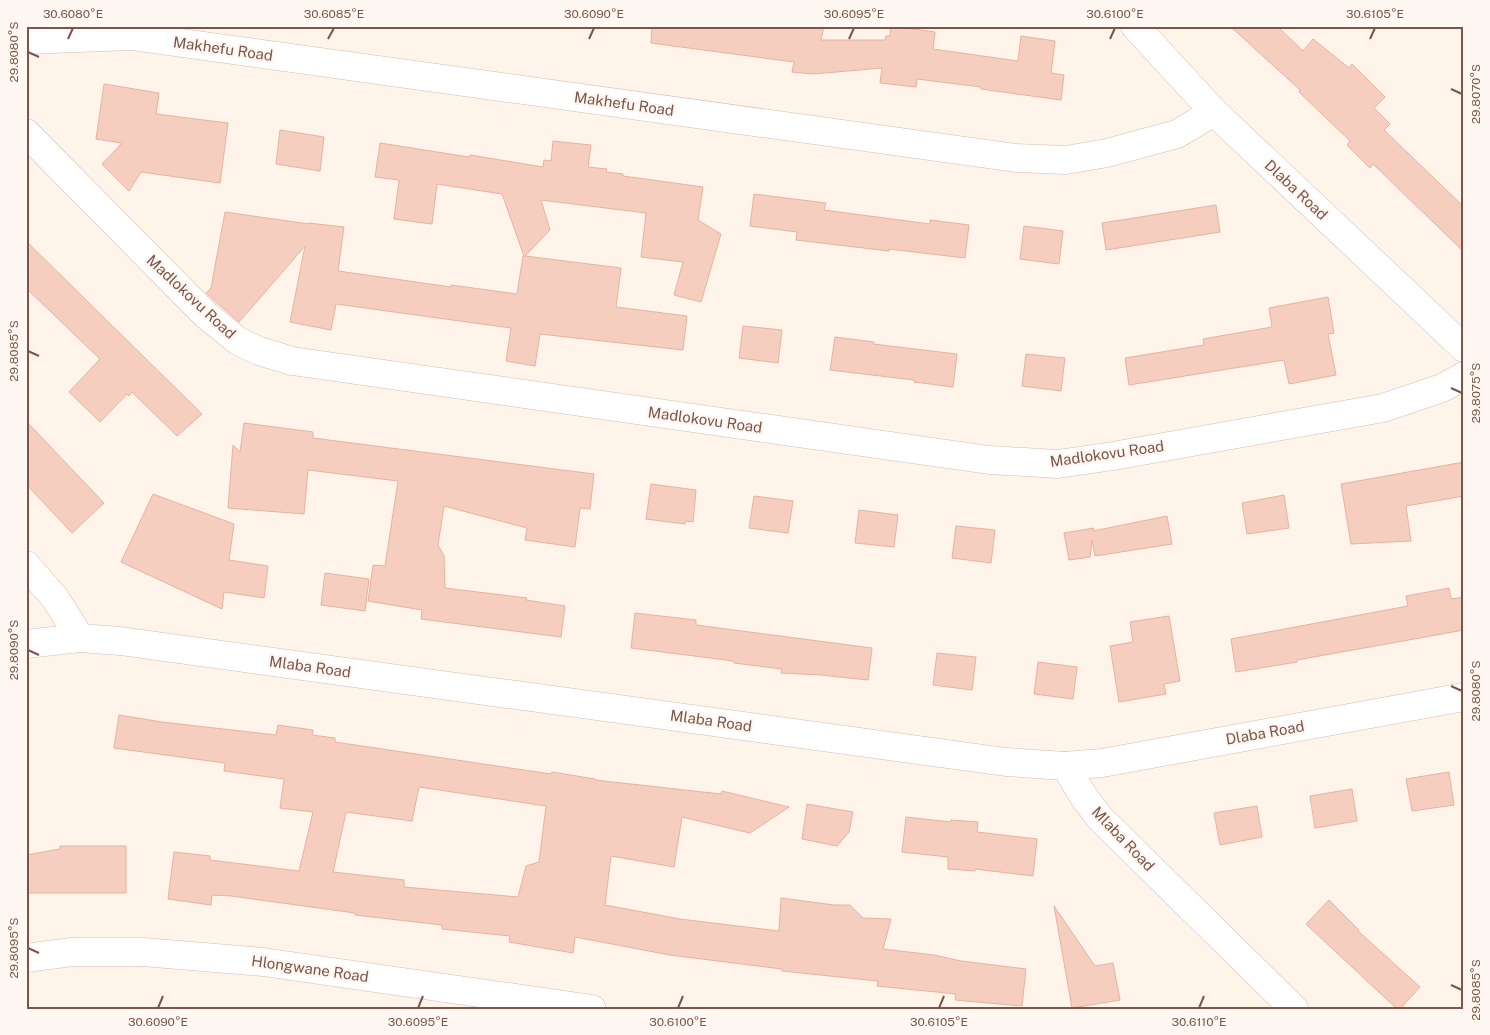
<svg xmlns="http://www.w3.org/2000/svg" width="1490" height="1035" font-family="'Public Sans',sans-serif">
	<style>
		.building { fill: #f6cebf; stroke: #eab19e; fill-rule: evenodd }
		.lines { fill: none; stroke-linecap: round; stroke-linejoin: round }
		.minor-casing { stroke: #d5bcb1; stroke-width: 29 }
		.minor { stroke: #fff; stroke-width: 28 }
		.ticks { fill: none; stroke: #7c554a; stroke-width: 2 }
		.labels { text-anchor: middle; stroke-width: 5; stroke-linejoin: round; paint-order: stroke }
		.street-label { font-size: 15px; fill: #7c554a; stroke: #fff8f2 }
		.neatline { fill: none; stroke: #7c554a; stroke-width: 2 }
		.ticks-label { font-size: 12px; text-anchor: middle; fill: #7c554a }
	</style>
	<rect width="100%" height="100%" fill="#fef4ea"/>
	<g class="building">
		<path d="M652 26H824L821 40H885L886 36H890L891 26 935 32 933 49 1018 61 1021 36 1055 41 1051 73 1064 75 1061 100 981 89V87L917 79 916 87 880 83 882 68 813 74 792 72 794 62 651 43Z"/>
		<path d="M1230 26H1277L1303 51 1313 39 1349 68 1352 64 1385 97 1374 108 1390 124 1384 130 1464 207V252L1373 164 1370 168 1347 145 1350 141 1299 92 1300 90Z"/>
		<path d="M104 84 159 93 156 114 228 123 220 183 141 172 129 191 102 164 122 143 96 139Z"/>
		<path d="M280 130 324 137 320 171 276 164Z"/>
		<path d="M553 141 591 145 588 167 607 169 606 172 623 174V176L703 187 698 220 721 234 701 302 674 295 683 262 641 257 646 213 541 200 550 230 525 256 621 268 616 307 687 316 683 350 540 334 535 366 506 361 511 328 336 304 331 330 290 322 305 246 239 322 206 293 211 288 225 212 309 224V223L344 227 338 271 451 287V285L517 294 523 256H524L502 194 437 184 432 224 394 219 399 180 375 177 380 143 469 157 470 155 543 167 544 160 551 161Z"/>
		<path d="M754 194 826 203 824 210 930 224V220L969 225 965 258 889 249V251L796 240 797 232 750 226Z"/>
		<path d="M1216 205 1220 232 1106 250 1102 223Z"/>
		<path d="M1024 226 1063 231 1059 264 1020 259Z"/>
		<path d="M26 241 202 414 177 436 132 392 129 396 127 394 100 422 69 392 100 359 26 288Z"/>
		<path d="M1328 297 1334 333 1328 334 1336 375 1289 384 1284 360 1129 385 1125 358 1204 345 1203 339 1272 327 1269 308Z"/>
		<path d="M743 326 782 330 778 363 739 358Z"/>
		<path d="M835 337 874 342 873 344 957 354 953 387 914 382V380L830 370Z"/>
		<path d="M1026 354 1065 358 1061 391 1022 386Z"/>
		<path d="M26 421 104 503 72 533 26 484Z"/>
		<path d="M244 423 313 432V438L594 474 590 509 580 508 575 547 525 540 527 528 444 506 438 545 444 556 445 588 527 598 526 600 565 606 561 637 421 619 422 610 368 601 373 565 385 566 398 481 308 470 304 514 228 508 233 445 240 452Z"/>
		<path d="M1464 462V496L1406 506 1411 541 1351 544 1341 484Z"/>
		<path d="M651 484 696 490 693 522 685 521V524L646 519Z"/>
		<path d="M153 494 234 524 229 560 268 566 264 598 224 592 222 609 121 562Z"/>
		<path d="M1284 495 1289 528 1247 534 1242 503Z"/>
		<path d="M754 496 793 501 788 533 749 528Z"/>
		<path d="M859 510 898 515 894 547 855 543Z"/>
		<path d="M1167 516 1172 544 1095 556 1092 540 1090 557 1069 560 1064 533 1094 528 1093 531Z"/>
		<path d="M956 526 995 530 991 563 952 558Z"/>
		<path d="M325 573 369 579 365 611 321 605Z"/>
		<path d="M1449 588 1451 599 1464 597V630L1297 660V662L1236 672 1231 639 1408 606 1406 596Z"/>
		<path d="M635 613 696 620V625L872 648 868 680 821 675 781 673 782 669 734 663V661L631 648Z"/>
		<path d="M1169 616 1180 681 1164 684 1166 694 1119 702 1110 646 1133 642 1130 622Z"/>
		<path d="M937 653 976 657 972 690 933 685Z"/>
		<path d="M1038 662 1077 667 1073 699 1034 694Z"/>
		<path d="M119 715 162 722 276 735 278 725 313 730 312 735 335 738V742L551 774 552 772 595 779V780L721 794 722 791 789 807 750 833 682 817 674 867 611 856 605 905 680 919 779 931 781 898 834 905H850L863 918 891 919 883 949 934 955 961 961 1026 969 1022 1006 955 1000 956 994 877 986 878 981 782 971V969L670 955 575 937 573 953 509 942 510 936 442 929V925L355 915V913L231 896 212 895 211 905 168 899 174 852 210 856V860L299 871 313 812 280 808 284 779 224 771 225 763 114 748ZM419 787 546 806 539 862 526 866 518 897 404 887V880L333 872 346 812 412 821Z"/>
		<path d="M1449 772 1454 805 1412 811 1406 779Z"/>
		<path d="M1352 789 1357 821 1315 828 1310 796Z"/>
		<path d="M807 804 853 812 849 832 837 846 802 839Z"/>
		<path d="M1257 806 1262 837 1220 845 1214 813Z"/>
		<path d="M906 817 951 822V820L978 822 977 832 1037 839 1033 876 975 869V871L948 869V857L902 852Z"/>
		<path d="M60 846H126V893H26V855L60 849Z"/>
		<path d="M1329 900 1359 930 1358 931 1420 987 1400 1009H1397L1306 924Z"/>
		<path d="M1054 906 1095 966 1113 963 1120 1000 1072 1008Z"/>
	</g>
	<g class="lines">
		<g class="minor-casing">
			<g id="minor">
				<path d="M1135 26 1214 112 1464 348"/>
				<path d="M26 40 131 36 1016 158 1066 160 1107 153 1177 134 1214 112"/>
				<path d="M26 133 206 315 238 341 259 351 292 361 989 460 1058 464 1113 456 1383 408 1442 388 1464 376"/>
				<path d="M26 565 55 598 80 638"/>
				<path d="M26 644 80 638 120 641 1006 762 1065 766 1084 797 1100 818 1294 1009"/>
				<path d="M1065 766 1102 763 1464 697"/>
				<path d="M26 958 72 952H143L263 962 592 1009"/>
			</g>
		</g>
		<use href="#minor" class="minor"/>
	</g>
	<path class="ticks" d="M68 39 73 28M328 39 334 28M589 39 594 28M849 39 854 28M1110 39 1115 28M1370 39 1375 28M28 52 39 57M1451 89 1462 94M28 351 39 356M1451 388 1462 393M28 650 39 655M1451 686 1462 691M28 948 39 953M1451 985 1462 990M158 1008 163 996M418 1008 423 996M678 1008 683 996M939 1008 944 996M1199 1008 1204 996"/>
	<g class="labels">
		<g class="street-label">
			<text transform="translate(223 49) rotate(8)" y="5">Makhefu Road</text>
			<text transform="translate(624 104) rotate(8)" y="5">Makhefu Road</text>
			<text transform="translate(1296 190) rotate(43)" y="5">Dlaba Road</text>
			<text transform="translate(191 297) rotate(43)" y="5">Madlokovu Road</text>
			<text transform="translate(705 420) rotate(8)" y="5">Madlokovu Road</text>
			<text transform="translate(1107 454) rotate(-8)" y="5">Madlokovu Road</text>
			<text transform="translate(310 667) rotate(8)" y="5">Mlaba Road</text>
			<text transform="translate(711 721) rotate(8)" y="5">Mlaba Road</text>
			<text transform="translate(1265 733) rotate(-10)" y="5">Dlaba Road</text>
			<text transform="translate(1123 839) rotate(46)" y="5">Mlaba Road</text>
			<text transform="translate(310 969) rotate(8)" y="5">Hlongwane Road</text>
		</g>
	</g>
	<rect width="1490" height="1035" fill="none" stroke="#fff8f2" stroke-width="55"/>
	<rect x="28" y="28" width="1434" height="980" class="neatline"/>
	<g class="ticks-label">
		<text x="73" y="18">30.6080°E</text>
		<text x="334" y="18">30.6085°E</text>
		<text x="594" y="18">30.6090°E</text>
		<text x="854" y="18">30.6095°E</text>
		<text x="1115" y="18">30.6100°E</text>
		<text x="1375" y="18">30.6105°E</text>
		<text transform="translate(14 52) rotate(-90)" y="4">29.8080°S</text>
		<text transform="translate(1476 94) rotate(-90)" y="4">29.8070°S</text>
		<text transform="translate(14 351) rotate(-90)" y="4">29.8085°S</text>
		<text transform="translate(1476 393) rotate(-90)" y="4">29.8075°S</text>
		<text transform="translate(14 650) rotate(-90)" y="4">29.8090°S</text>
		<text transform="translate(1476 691) rotate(-90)" y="4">29.8080°S</text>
		<text transform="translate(14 948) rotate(-90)" y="4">29.8095°S</text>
		<text transform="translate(1476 990) rotate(-90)" y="4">29.8085°S</text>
		<text x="158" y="1026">30.6090°E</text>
		<text x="418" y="1026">30.6095°E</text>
		<text x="678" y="1026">30.6100°E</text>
		<text x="939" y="1026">30.6105°E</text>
		<text x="1199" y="1026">30.6110°E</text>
	</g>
</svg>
